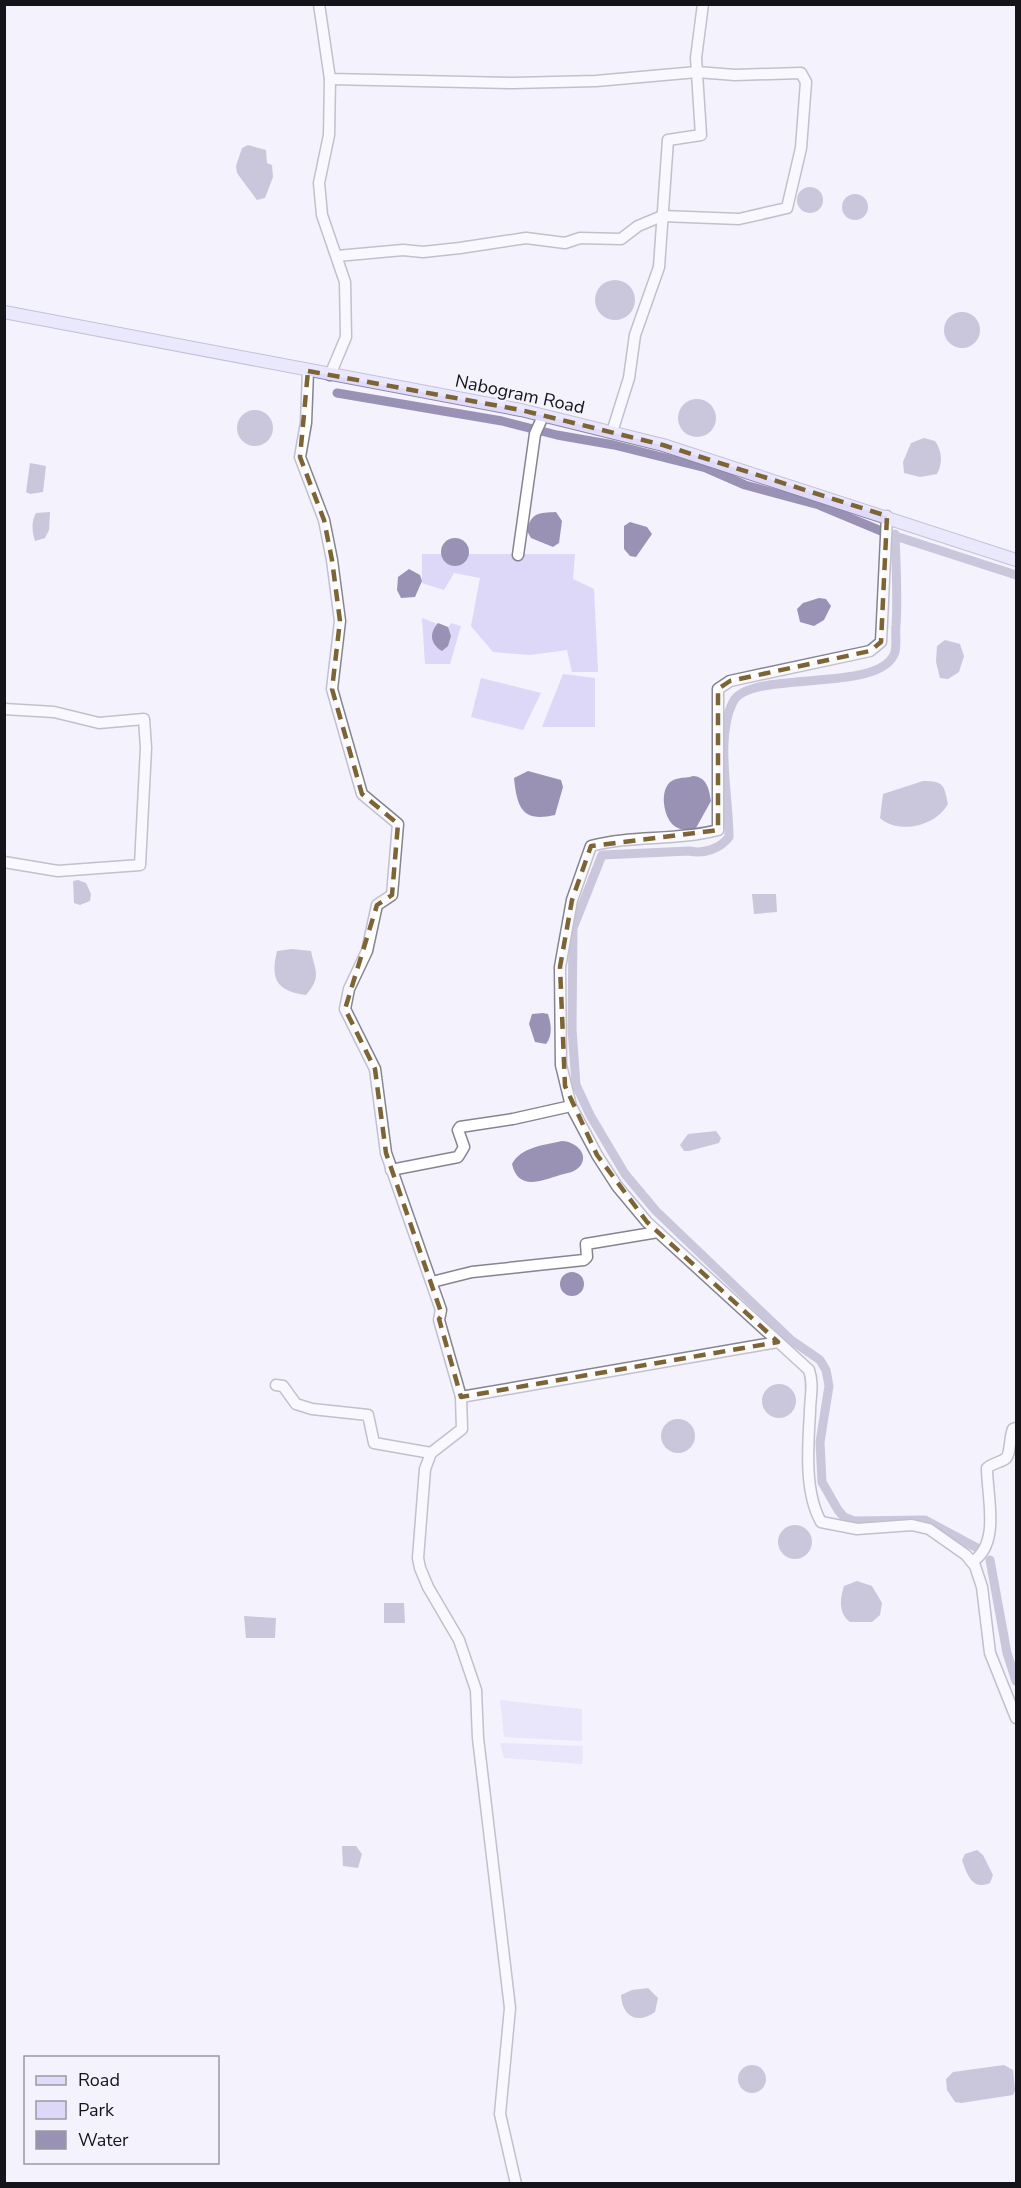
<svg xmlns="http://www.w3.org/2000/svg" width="1021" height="2188" font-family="'Nunito Sans',sans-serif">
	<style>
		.green { fill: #ddd7f8 }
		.water { fill: #9992b5 }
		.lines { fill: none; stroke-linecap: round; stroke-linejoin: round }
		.canal { stroke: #9992b5; stroke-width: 9 }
		.minor-casing { stroke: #868491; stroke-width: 13 }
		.major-casing { stroke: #8d86ab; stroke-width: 14 }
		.minor { stroke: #fff; stroke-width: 10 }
		.major { stroke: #e1dbfb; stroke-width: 12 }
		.marked { fill: none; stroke: #7c6434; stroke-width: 4.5; stroke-dasharray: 12 8; stroke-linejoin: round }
		.labels { text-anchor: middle; stroke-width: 4.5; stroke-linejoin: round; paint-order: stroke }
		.street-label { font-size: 18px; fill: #151519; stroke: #f3f2fd }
	</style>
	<rect width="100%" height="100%" fill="#f3f2fd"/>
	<g class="green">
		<path d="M422 554H575L573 579 594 589 598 672H572L567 650 530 655 493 652 471 626 480 578 454 573 444 590 422 583Z"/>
		<path d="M422 618 448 628 451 623 461 626 450 664H425Z"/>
		<path d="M563 674 595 678V727H542Z"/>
		<path d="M481 678 541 693 523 730 471 717Z"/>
		<path d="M500 1700 582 1709V1741L504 1737Z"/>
		<path d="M500 1743 583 1746 582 1764 504 1758Z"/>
	</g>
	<g class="water">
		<path d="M248 145 266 150 267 163 272 165 273 177 265 198 257 200 237 173 236 166 242 148Z"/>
		<circle cx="810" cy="200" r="13"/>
		<circle cx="855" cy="207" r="13"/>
		<circle cx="615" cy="300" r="20"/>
		<circle cx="962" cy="330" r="18"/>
		<circle cx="697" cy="418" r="19"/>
		<circle cx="255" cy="428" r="18"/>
		<path d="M924 438 935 441C942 451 943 463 937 474L920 477 904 473 903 462 911 443Z"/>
		<path d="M30 463 46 466 43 492 30 494 26 492Z"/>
		<path d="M50 512 49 530 45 538 35 541C32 532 31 521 36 513Z"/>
		<path d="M556 512 562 521 559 543 553 547 531 538 527 531C531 512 539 513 556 512Z"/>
		<path d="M630 522 647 527 652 534 636 557 630 556 624 549V526Z"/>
		<circle cx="455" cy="552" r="14"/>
		<path d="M409 569 420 575 422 581 415 597 401 598 397 590 398 577Z"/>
		<path d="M819 598 826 599 831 606 824 620 814 626 800 622 797 609 803 603Z"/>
		<path d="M438 623 448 627 451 636 448 646 442 651C430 644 429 633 438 623Z"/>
		<path d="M945 640 960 644 964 656 959 672 948 679 940 678 936 662 937 646Z"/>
		<path d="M528 771 561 780 563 787 555 815C521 823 517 806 514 778Z"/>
		<path d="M693 776C707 777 709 789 711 801L696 828C690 829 684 831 678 828 665 823 660 797 667 786 673 776 684 779 693 776Z"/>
		<path d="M923 781C944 781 944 785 948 804 936 826 899 835 880 818L883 794Z"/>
		<path d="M78 880 86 883 91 894 90 901 80 905 74 903 73 881Z"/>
		<path d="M752 894H776L777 912 754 914Z"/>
		<path d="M292 949 311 951C315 971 322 977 306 995 277 991 270 980 277 951Z"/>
		<path d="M543 1013 548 1014C551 1024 553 1035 546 1044L535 1042 529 1024 532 1014Z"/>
		<path d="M716 1131 721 1138 719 1143 689 1151H684L680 1145 688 1134Z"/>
		<path d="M562 1141C573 1141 589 1152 581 1165 576 1172 568 1173 560 1175 541 1181 518 1191 512 1164 521 1147 544 1145 562 1141Z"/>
		<circle cx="572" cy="1284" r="12"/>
		<circle cx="779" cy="1401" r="17"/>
		<circle cx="678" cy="1436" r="17"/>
		<circle cx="795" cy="1542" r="17"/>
		<path d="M857 1581 872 1586 882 1603 880 1615 872 1622H850C838 1613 840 1599 844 1586Z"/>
		<path d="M384 1603H404L405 1623H384Z"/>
		<path d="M244 1616 276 1618 275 1638H246Z"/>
		<path d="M342 1846H356L362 1854 358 1868 343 1866Z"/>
		<path d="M977 1850 983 1855 993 1875 990 1883C972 1891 967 1874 962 1860L965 1854Z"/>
		<path d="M648 1988 658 1998 655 2012C637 2025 622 2016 621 1995L632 1990Z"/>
		<path d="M1004 2065 1013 2070 1015 2090 1013 2095 961 2103 955 2102 947 2090 946 2079 953 2072Z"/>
		<circle cx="752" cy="2079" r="14"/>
	</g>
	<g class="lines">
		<g class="canal">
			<path d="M337 393 502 421 557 435 614 445 706 468 745 485 819 505 886 533 1016 575"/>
			<path d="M895 534C896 565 898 595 896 625 895 634 897 643 895 652 882 695 750 668 733 702 715 737 729 797 729 837 720 849 704 854 689 851L602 855 573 928 572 1029 576 1085 590 1115 625 1174 656 1211 791 1340 820 1360 826 1370 829 1386 820 1442 822 1482 838 1510 844 1517 854 1521 925 1520 979 1549"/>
			<path d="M990 1560 1007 1653 1016 1681"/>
		</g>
		<g class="minor-casing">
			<g id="minor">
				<path d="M319 4 330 79 513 83 596 81 697 72 735 75 801 73 806 82 801 148 787 208 739 219 662 216 638 226 621 239 580 238 565 243 526 238 460 248 423 252 403 250 337 256"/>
				<path d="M308 371 306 423 300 457 324 520 332 560 340 621 332 689 362 794 398 824 392 895 377 905 367 951 349 989 345 1009 375 1069 386 1153 441 1310 439 1320 461 1397 462 1429 431 1453 425 1469 418 1558 420 1568 428 1587 459 1640 476 1690 478 1738 510 2008 500 2114 516 2184"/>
				<path d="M330 375 346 337 345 282 322 215 319 183 329 135 330 79"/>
				<path d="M612 432 629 378 635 335 659 267 668 140 701 135 696 58 703 4"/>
				<path d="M887 516 881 642 870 651 730 681 718 689V830C676 841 632 835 591 846L572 900 560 967 561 1065 571 1106 597 1155 617 1186 647 1222 809 1370C814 1385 810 1397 810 1412 808 1446 804 1492 821 1522L857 1529 912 1525 929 1529 966 1555 975 1566 982 1587 990 1653 1016 1718"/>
				<path d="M518 555 535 434 543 416"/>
				<path d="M4 709 54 712 99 723 144 719 146 748 140 865 58 871 4 862"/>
				<path d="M391 1170 458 1157 464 1147 458 1130 460 1127 513 1119 571 1106"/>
				<path d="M432 1282 472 1272 584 1260 587 1257 586 1244 658 1232"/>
				<path d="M276 1385 283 1386 296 1404 312 1409 368 1415 374 1443 431 1453"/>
				<path d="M461 1397 778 1342"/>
				<path d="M972 1562C1001 1544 987 1497 987 1468 993 1463 999 1463 1005 1459 1011 1455 1009 1438 1013 1429L1016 1428"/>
			</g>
		</g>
		<g class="major-casing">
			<path id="major" d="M4 312 521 410 663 445 1016 560"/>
		</g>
		<use href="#minor" class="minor"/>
		<use href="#major" class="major"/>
	</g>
	<path d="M0 0H1021V2188H0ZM308 371 521 410 663 445 887 516 881 642 870 651 730 681 718 689V830L591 846 572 900 560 967 565 1086 597 1155 647 1222 778 1342 461 1397 439 1319 442 1315 386 1153 375 1069 345 1009 377 905 392 895 398 824 362 794 332 689 340 621 332 560 324 520 300 457Z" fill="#f3f2fd" fill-opacity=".55" fill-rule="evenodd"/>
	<path class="marked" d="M308 371 521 410 663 445 887 516 881 642 870 651 730 681 718 689V830L591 846 572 900 560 967 565 1086 597 1155 647 1222 778 1342 461 1397 439 1319 442 1315 386 1153 375 1069 345 1009 377 905 392 895 398 824 362 794 332 689 340 621 332 560 324 520 300 457Z"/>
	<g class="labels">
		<g class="street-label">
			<text transform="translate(520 394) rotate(12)" y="6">Nabogram Road</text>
		</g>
	</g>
	<rect width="1021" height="2188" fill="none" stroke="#151519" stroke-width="12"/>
	<rect x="24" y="2056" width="195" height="108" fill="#f3f2fd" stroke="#9a9aa2" stroke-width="1.5"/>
	<rect x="36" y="2076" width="30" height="9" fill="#e1dbfb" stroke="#9a9aa2" stroke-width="1.5"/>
	<text x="78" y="2086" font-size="18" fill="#151519">Road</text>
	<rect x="36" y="2101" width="30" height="18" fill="#ddd7f8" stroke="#9a9aa2" stroke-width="1.5"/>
	<text x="78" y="2116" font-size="18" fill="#151519">Park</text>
	<rect x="36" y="2131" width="30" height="18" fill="#9992b5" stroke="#9a9aa2" stroke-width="1.5"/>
	<text x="78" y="2146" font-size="18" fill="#151519">Water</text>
</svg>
